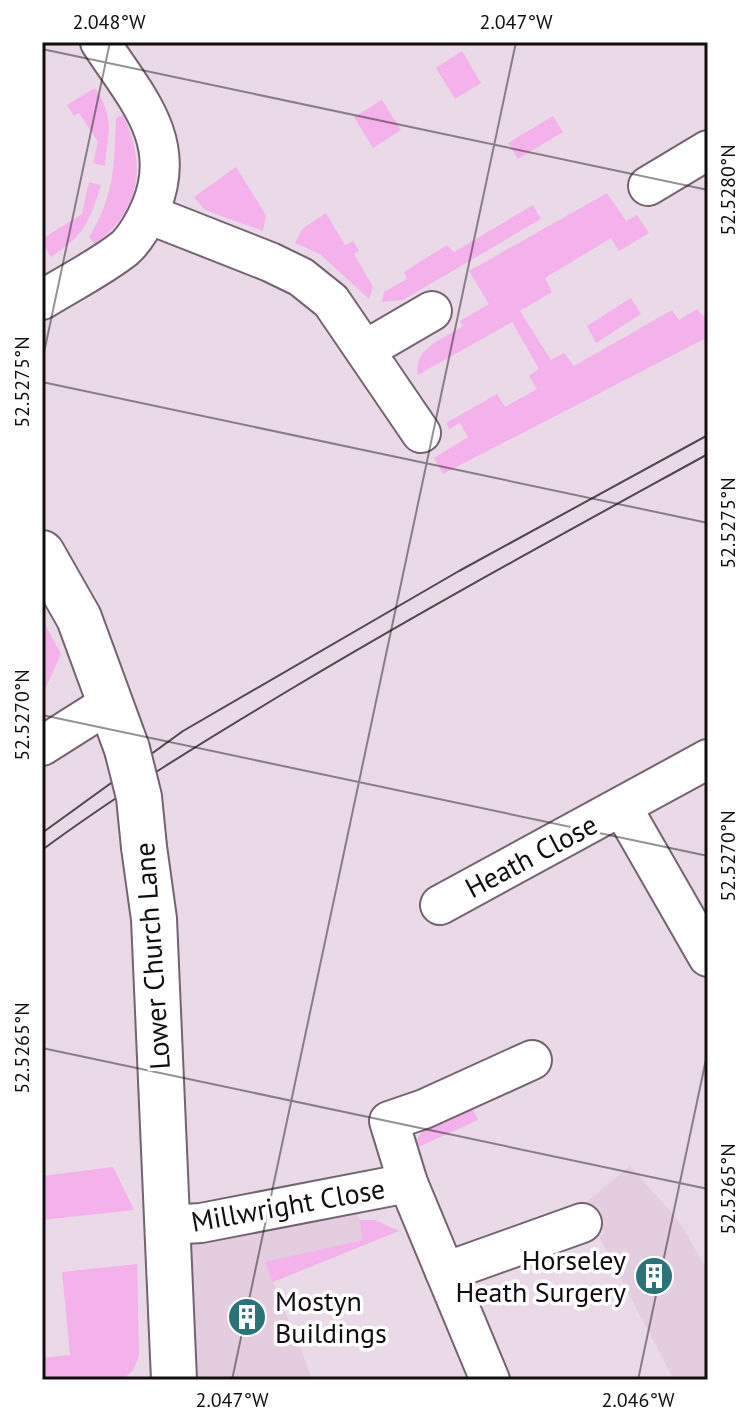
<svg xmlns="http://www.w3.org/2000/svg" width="750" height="1422" font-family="'PT Sans',sans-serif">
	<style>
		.built { fill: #e3cddf }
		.green { fill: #f5b1ec }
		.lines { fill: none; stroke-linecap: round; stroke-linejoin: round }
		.street-casing { stroke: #726470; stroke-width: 42 }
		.secondary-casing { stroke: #726470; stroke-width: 48 }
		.street { stroke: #fff; stroke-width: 38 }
		.secondary { stroke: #fff; stroke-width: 44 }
		.tram { stroke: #50474e; stroke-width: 2 }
		.secondary-bridge-casing { stroke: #726470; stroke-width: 48; stroke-linecap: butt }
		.secondary-bridge { stroke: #fff; stroke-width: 44 }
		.ticks { fill: none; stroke: #120d11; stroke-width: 2; stroke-opacity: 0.45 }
		.labels { text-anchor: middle; stroke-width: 7; stroke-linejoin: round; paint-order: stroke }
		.street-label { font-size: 28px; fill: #120d11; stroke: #fff }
		.poi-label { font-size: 28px; fill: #120d11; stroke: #fff; text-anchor: end }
		.neatline { fill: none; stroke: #120d11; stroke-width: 3 }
		.ticks-label { font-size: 20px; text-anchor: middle; fill: #120d11 }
	</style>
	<rect width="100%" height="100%" fill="#eadae7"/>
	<g class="built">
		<path d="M630 1166 678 1220 708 1271V1380H674L599 1237 605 1233 583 1205Z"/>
		<path d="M353 1196 366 1244 273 1282 313 1380H174L168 1225Z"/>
	</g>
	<g class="green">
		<path d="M462 51 481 83 455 99 436 68Z"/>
		<path d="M95 88C115 118 108 131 105 166L93 163 98 142 79 113 74 116 67 105Z"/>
		<path d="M382 100 401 130 373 148 354 117Z"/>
		<path d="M123 115C147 166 141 209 95 244L89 237C115 195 114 165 116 118Z"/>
		<path d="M553 116 563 132 518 159 508 143Z"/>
		<path d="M236 167 266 215 263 231 205 210 194 197Z"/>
		<path d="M89 182 101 185C89 222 85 235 51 257L42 243V239L82 214Z"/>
		<path d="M607 193 626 221 637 215 649 233 619 251 611 238 545 278 552 292 520 311 551 360 564 353 574 366 672 310 679 320 697 309 703 316 708 313V337L443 474 434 458 468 437 460 423 449 429 446 423 497 394 505 407 537 389 529 376 539 369 512 322 418 375C412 349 445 338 463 326L460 321 489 304 469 271Z"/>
		<path d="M533 205 541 219 403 300 382 302 384 292 407 279 404 272 447 245 454 252Z"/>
		<path d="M326 213 345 245 353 241 359 251 354 254 373 287 369 299 320 254 295 243 302 229Z"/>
		<path d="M631 298 641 314 596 343 587 326Z"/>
		<path d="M42 619 61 654 42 696Z"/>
		<path d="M470 1103 478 1120 414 1149C421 1120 446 1114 470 1103Z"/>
		<path d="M113 1167 134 1210 42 1220V1176Z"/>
		<path d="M359 1220H375L399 1231 273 1282 265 1262 363 1240Z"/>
		<path d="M137 1264 139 1354C136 1367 132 1374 120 1380H42V1358L70 1355 62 1272Z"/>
	</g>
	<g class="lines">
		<g class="street-casing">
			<g id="street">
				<path d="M648 186 708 150"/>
				<path d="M148 214 270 262 301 277 331 301 421 433"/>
				<path d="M42 300C69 283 100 268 125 248 135 239 146 220 151 207 179 140 135 96 100 42"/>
				<path d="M365 350 432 311"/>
				<path d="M42 746 110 703"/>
				<path d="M622 807 708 957"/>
				<path d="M440 905 708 759"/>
				<path d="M168 1225 201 1223 408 1183"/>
				<path d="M445 1272 582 1223"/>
				<path d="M490 1380 408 1183 389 1121 424 1109 532 1060"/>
			</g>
		</g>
		<g class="secondary-casing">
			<g id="secondary">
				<path d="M42 553 79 618 127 749"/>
				<path d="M144 847 154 919 174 1380"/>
			</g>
		</g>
		<use href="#street" class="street"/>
		<use href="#secondary" class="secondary"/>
		<g class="tram">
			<path d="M42 833 183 731 459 571 708 435"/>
			<path d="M42 850C122 791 206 740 291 689 428 607 568 531 708 454"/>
		</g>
		<g class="secondary-bridge-casing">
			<path id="secondary-bridge" d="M127 749 139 797 144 847"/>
		</g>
		<use href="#secondary-bridge" class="secondary-bridge"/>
	</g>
	<path class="ticks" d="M42 49 708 190M42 362 110 42M42 382 708 523M42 715 708 856M42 1048 708 1189M232 1380 516 42M638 1380 708 1050"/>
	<defs>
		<g id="building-disc" transform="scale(2)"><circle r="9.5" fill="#297379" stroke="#fff"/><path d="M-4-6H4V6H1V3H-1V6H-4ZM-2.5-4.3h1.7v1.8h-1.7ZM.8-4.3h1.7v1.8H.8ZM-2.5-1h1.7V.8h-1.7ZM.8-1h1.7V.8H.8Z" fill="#fff"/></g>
	</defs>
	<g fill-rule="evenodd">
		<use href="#building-disc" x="654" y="1276"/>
		<use href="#building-disc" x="247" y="1317"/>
	</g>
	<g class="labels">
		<g class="street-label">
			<text transform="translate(531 856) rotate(-28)" y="10">Heath Close</text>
			<text transform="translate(152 956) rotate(-94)" y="10">Lower Church Lane</text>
			<text transform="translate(288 1205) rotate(-10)" y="10">Millwright Close</text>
		</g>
		<g class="poi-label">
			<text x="626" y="1270">Horseley<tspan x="626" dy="32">Heath Surgery</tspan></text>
			<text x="275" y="1311" text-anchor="start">Mostyn<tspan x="275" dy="32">Buildings</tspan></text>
		</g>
	</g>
	<rect width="750" height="1422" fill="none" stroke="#ffffff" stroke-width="88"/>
	<rect x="44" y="44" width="662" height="1334" class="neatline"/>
	<g class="ticks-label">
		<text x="109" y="29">2.048°W</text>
		<text x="516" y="29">2.047°W</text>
		<text transform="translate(728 190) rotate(-90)" y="7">52.5280°N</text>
		<text transform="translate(22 382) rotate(-90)" y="7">52.5275°N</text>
		<text transform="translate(728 523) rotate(-90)" y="7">52.5275°N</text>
		<text transform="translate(22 715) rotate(-90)" y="7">52.5270°N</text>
		<text transform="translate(728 856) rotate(-90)" y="7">52.5270°N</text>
		<text transform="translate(22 1048) rotate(-90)" y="7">52.5265°N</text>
		<text transform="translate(728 1189) rotate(-90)" y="7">52.5265°N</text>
		<text x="232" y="1407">2.047°W</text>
		<text x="638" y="1407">2.046°W</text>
	</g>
</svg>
